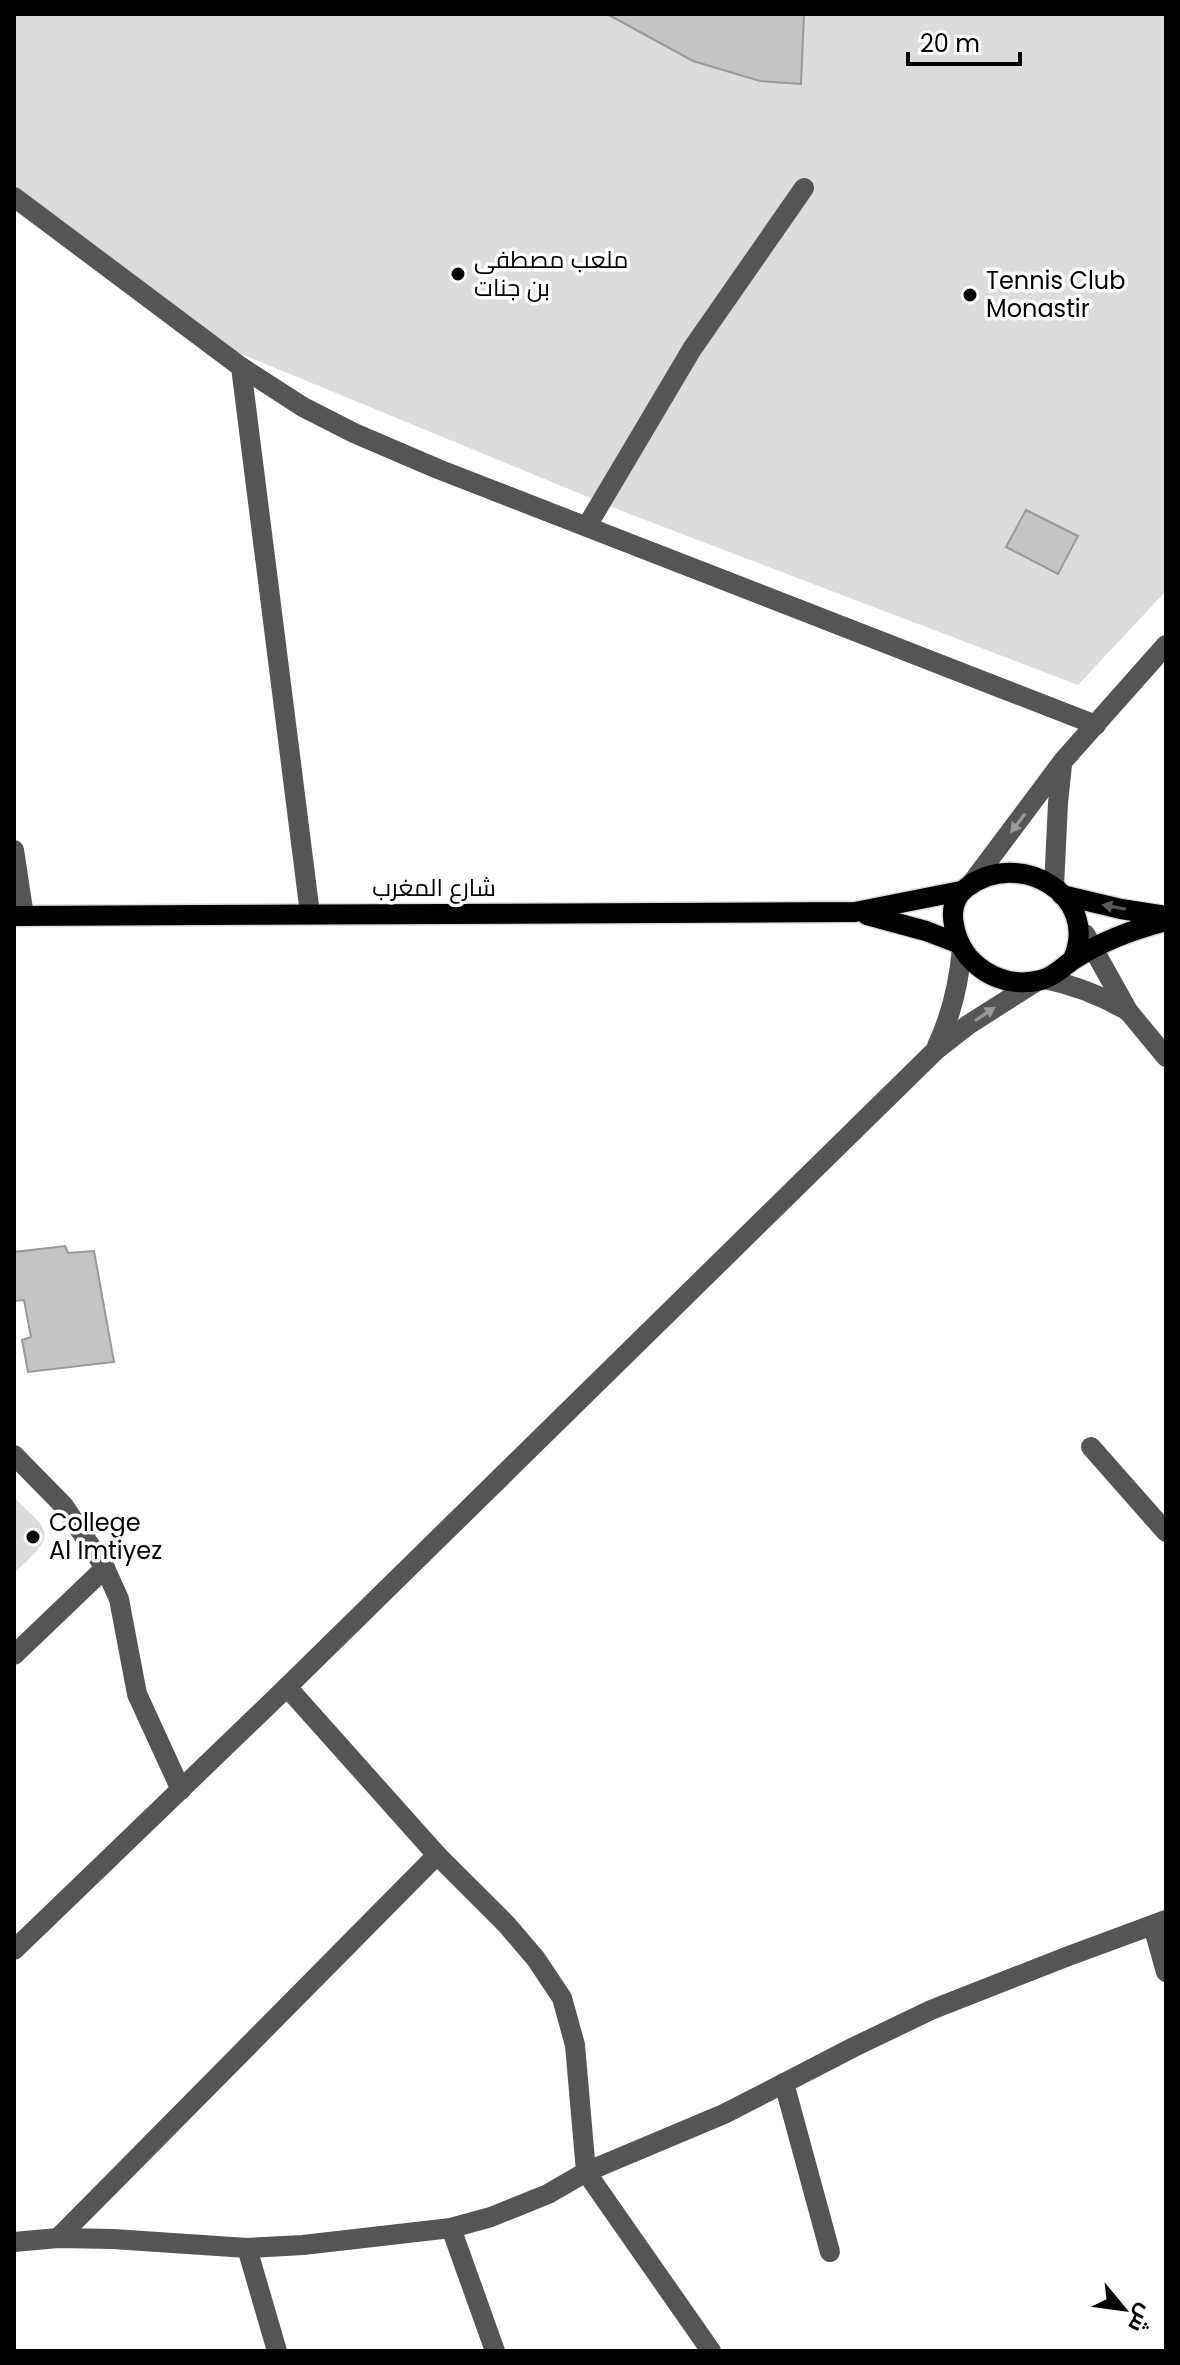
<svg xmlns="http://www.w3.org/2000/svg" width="1180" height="2365" font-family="Poppins,Cairo,sans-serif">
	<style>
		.green { fill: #dcdcdc }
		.building { fill: #c4c4c4; stroke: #999; stroke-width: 2 }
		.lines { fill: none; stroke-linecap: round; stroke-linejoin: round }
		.major-casing { stroke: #dbdbdb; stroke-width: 23 }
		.minor { stroke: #555; stroke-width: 20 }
		.major { stroke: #000; stroke-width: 20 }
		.oneway { fill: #999 }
		.oneway2 { fill: #595959 }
		.poi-dot { fill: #000; stroke: #fff; stroke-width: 3 }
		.labels { text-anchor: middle; stroke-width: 7; stroke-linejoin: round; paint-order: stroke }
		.poi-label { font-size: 24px; fill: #000; stroke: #fff; text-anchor: start }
		.street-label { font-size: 24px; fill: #000; stroke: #fff }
	</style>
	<rect width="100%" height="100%" fill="#fff"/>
	<g class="green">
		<path d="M14 14H1166V591L1078 685 627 513 229 349 14 198Z"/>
		<path d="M14 1498C56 1536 54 1535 14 1573Z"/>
	</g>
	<g class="building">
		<path d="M607 14H804L801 84 760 81 693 61Z"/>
		<path d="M1026 510 1078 536 1058 574 1006 547Z"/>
		<path d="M65 1246 68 1253 94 1251 114 1362 28 1372 22 1340 31 1337 24 1300 14 1301V1252Z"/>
	</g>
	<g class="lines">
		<g class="major-casing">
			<g id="major">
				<path d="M1062 895 1121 909 1166 916"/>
				<path d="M867 915 926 931 960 944"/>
				<path d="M14 916 855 912 961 891"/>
				<path d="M1073 959C1101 895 1018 847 966 888 954 897 951 910 954 925 961 966 1002 990 1041 980 1056 976 1064 965 1076 958 1104 940 1135 929 1166 921"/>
			</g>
		</g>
		<g class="minor">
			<path d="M14 197 241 367 303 407 354 433 438 469 1096 725"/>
			<path d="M241 367 310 914"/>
			<path d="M587 526 692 349 804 188"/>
			<path d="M14 850 24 916"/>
			<path d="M971 884 1063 761 1166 645"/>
			<path d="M1054 887 1058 803 1062 765"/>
			<path d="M1085 934 1128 1011 1166 1057"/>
			<path d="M1044 979C1075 985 1100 995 1128 1011"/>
			<path d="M937 1046C952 1014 959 983 962 948"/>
			<path d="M1091 1447 1166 1532"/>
			<path d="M14 1455 64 1506 105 1568 119 1599 137 1694 181 1790"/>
			<path d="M14 1655 105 1568"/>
			<path d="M287 1687 437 1855 507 1925 536 1959 562 1998 575 2045 586 2172 711 2351"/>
			<path d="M1153 1926 1166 1972"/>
			<path d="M14 1950 287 1687 936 1050 968 1025 1037 981"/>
			<path d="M784 2083 830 2252"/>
			<path d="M451 2228 495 2351"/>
			<path d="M58 2238 437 1855"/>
			<path d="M14 2242 58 2238 113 2239 247 2248 303 2245 451 2228 491 2217 548 2194 586 2172 724 2114 854 2047 931 2010 1066 1957 1166 1920"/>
			<path d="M247 2248 277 2351"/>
		</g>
		<use href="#major" class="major"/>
	</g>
	<defs><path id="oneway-solid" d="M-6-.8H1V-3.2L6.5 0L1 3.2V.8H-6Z" transform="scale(2)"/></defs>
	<g class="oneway">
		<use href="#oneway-solid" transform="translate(1018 823) rotate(127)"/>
		<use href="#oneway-solid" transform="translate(985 1014) rotate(-34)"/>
	</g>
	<use class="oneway2" href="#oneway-solid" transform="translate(1114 907) rotate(-169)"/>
	<g class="poi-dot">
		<circle cx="458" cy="274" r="8"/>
		<circle cx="970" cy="295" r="8"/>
		<circle cx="33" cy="1537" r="8"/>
	</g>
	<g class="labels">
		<g class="poi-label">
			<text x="474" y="268">ملعب مصطفى<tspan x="474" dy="28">بن جنات</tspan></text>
			<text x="986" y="289">Tennis Club<tspan x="986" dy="28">Monastir</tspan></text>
			<text x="49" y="1531">College<tspan x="49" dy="28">Al Imtiyez</tspan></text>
		</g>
		<g class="street-label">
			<text x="434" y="896">شارع المغرب</text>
		</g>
	</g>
	<rect width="1180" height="2365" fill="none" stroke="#000000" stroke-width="32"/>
	<g transform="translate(1124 2309) rotate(119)" stroke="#ffffff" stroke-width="6" paint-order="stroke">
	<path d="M0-6L14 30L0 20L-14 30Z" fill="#000000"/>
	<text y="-12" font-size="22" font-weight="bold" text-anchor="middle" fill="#000000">ش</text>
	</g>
	<path d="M908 52v12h112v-12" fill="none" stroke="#000000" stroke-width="4"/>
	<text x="920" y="52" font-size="24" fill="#000000" stroke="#ffffff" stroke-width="6" paint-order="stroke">20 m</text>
</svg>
